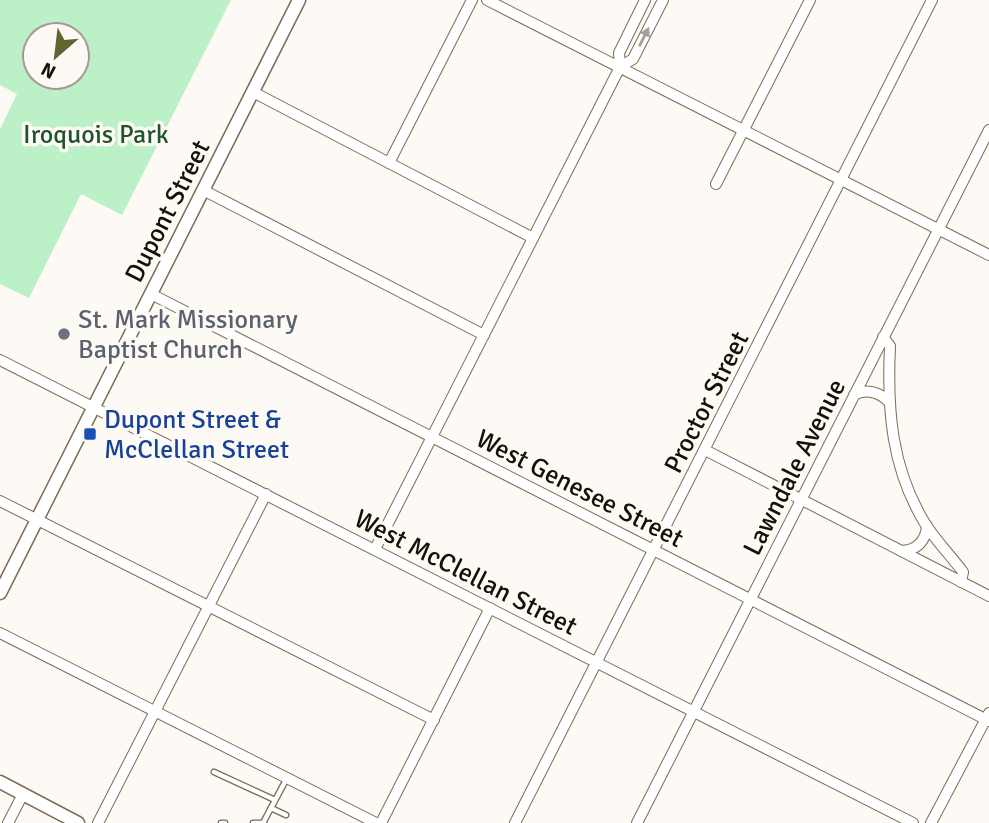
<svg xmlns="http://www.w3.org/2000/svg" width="989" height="823" font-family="Signika,sans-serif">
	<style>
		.green { fill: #bcf1c7; fill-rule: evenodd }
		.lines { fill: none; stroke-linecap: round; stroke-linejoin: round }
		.lane-casing { stroke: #7b6d55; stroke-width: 7 }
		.street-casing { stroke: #7b6d55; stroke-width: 12 }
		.secondary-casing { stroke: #7b6d55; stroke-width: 15 }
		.lane { stroke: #fff; stroke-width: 4.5 }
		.street { stroke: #fff; stroke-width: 10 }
		.secondary { stroke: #fff; stroke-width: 12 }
		.oneway { fill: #a29f9c }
		.worship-dot { fill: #6b7280; stroke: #fdf9f4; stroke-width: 2.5 }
		.transit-dot { fill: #1a4fb4; stroke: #fdf9f4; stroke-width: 2.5 }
		.labels { text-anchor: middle; stroke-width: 7; stroke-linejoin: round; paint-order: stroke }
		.park-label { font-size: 26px; fill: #20542f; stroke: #fdf9f4 }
		.street-label { font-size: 26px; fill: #161007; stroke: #fdf9f4 }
		.worship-label { font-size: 26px; fill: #5b616d; stroke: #fdf9f4; text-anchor: start }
		.transit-label { font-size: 26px; fill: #164399; stroke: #fdf9f4; text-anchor: start }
	</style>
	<rect width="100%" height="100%" fill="#fdf9f4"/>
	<path class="green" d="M0 0H231L122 215 81 194 29 298 0 284V129L17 94 0 85ZM35 35H77V77H35Z"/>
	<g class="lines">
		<g class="lane-casing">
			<g id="lane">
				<path d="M214 772 275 800"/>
				<path d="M271 808 286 815"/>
				<path d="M221 823H225"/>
				<path d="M253 823H264"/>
				<path d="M263 823 287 778"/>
			</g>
		</g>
		<g class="street-casing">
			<g id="street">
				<path d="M487 0 989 255"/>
				<path d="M620 67 633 59 663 0"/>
				<path d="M253 92 533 238"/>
				<path d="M389 163 472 0"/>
				<path d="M716 184 810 0"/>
				<path d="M203 190 484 335"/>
				<path d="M151 294 989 721"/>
				<path d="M883 337 890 346C887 409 891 469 926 525 937 542 951 556 963 572L961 582"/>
				<path d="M0 360 913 823"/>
				<path d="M854 395C865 388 880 392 889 402"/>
				<path d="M705 450 989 596"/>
				<path d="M0 501 434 720"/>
				<path d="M375 549 620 67 619 53 645 0"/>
				<path d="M901 551C916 551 926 541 927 526"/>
				<path d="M0 633 376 823"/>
				<path d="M8 823 23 794"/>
				<path d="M98 823 266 494"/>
				<path d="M381 823 490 608"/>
				<path d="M515 823 932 0"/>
				<path d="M637 823 989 130"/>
				<path d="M931 823 989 713"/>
			</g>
		</g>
		<g class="secondary-casing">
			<g id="secondary">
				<path d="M0 593 299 0"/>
				<path d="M0 782 78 823"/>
			</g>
		</g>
		<use href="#lane" class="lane"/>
		<use href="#street" class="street"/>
		<use href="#secondary" class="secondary"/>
	</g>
	<defs><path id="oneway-solid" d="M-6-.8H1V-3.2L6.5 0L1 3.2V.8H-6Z" transform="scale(1.75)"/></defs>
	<use class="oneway" href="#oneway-solid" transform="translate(644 37) rotate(-63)"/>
	<circle class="worship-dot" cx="64" cy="334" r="7"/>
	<rect class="transit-dot" x="83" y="427" width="14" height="14" rx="3.5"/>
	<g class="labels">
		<g class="park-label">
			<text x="96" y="143">Iroquois Park</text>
		</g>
		<g class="street-label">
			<text transform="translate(167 211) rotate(-63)" y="9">Dupont Street</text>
			<text transform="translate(706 402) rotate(-63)" y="9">Proctor Street</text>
			<text transform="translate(794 467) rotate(-63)" y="9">Lawndale Avenue</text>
			<text transform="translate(580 488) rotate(27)" y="9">West Genesee Street</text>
			<text transform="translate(466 572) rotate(27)" y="9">West McClellan Street</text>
		</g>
		<g class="worship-label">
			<text x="78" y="328">St. Mark Missionary<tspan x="78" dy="30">Baptist Church</tspan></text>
		</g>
		<g class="transit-label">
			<text x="104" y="428">Dupont Street &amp;<tspan x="104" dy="30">McClellan Street</tspan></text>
		</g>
	</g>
	<g transform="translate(56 56) rotate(208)"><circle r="33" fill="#fdf9f4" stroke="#a19c95" stroke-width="2"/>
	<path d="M0-5L12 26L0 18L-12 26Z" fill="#64622f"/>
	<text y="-10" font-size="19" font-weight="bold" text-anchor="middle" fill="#161007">N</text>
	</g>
</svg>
